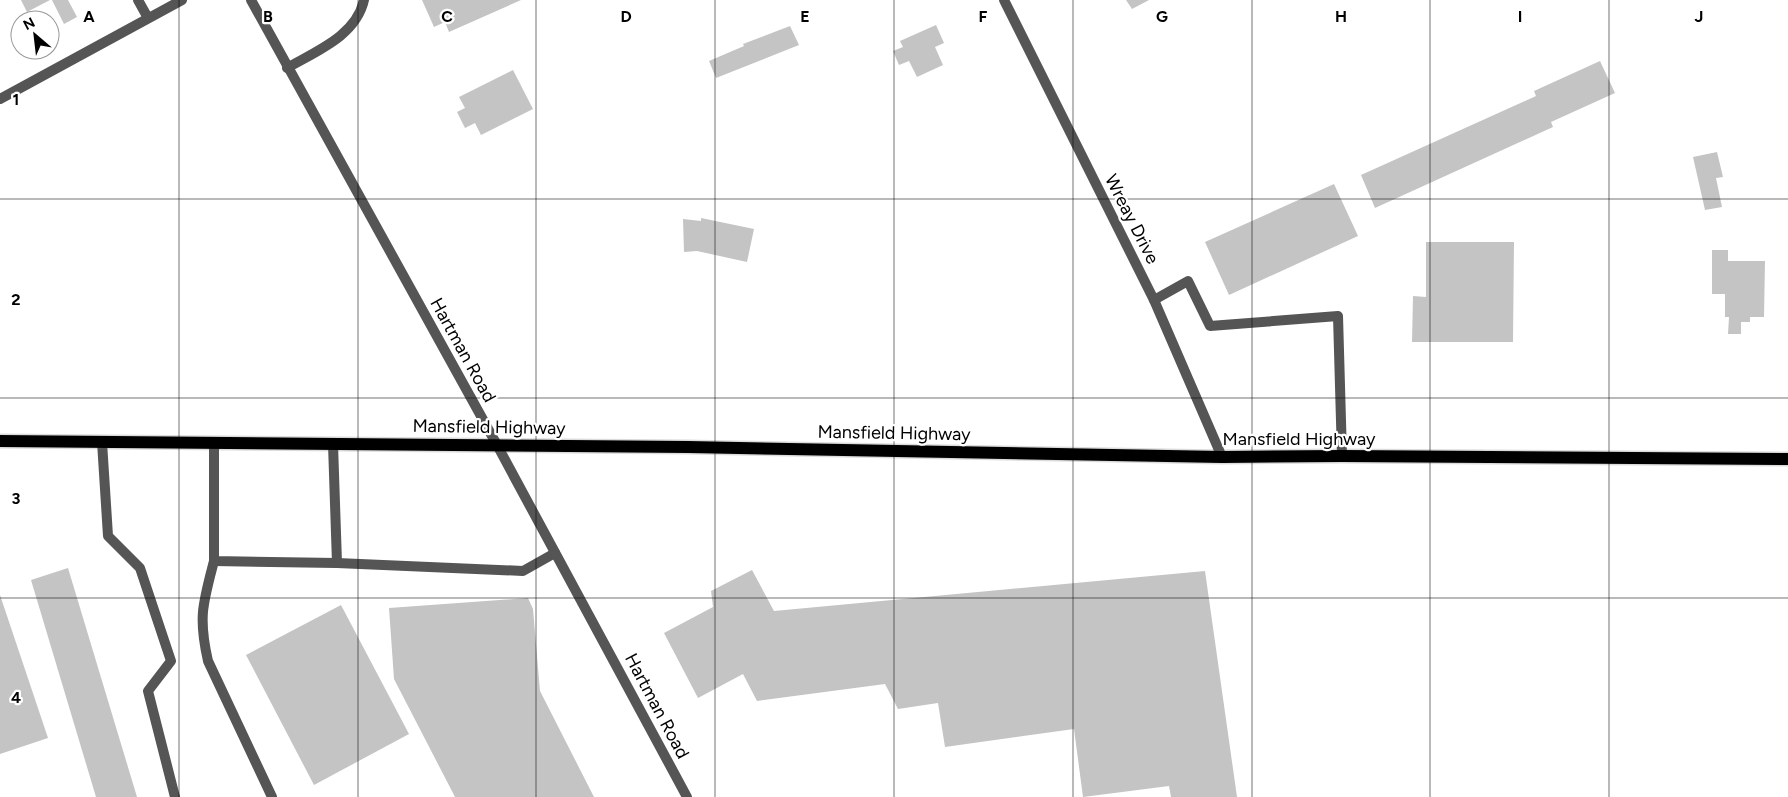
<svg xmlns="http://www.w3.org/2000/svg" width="1788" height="797" font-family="Figtree,sans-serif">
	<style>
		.building { fill: #c4c4c4 }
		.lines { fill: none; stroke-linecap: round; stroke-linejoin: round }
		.primary-casing { stroke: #dbdbdb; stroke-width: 15 }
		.service { stroke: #555; stroke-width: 10 }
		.minor { stroke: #555; stroke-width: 10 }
		.tertiary { stroke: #555; stroke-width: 10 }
		.primary { stroke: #000; stroke-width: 12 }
		.grid { fill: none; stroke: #000; stroke-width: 1; stroke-opacity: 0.55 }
		.labels { text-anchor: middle; stroke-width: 4.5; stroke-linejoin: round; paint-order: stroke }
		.street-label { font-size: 18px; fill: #000; stroke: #fff }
		.grid-label { font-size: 16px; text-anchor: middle; font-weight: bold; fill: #000; stroke: #fff; stroke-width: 4.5; stroke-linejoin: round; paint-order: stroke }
	</style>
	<rect width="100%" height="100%" fill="#fff"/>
	<g class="building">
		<path d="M21 0H50L27 12Z"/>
		<path d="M52 0H68L77 17 64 24Z"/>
		<path d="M422 0H521L449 32 445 22 434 27Z"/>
		<path d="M1126 0H1149L1132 9Z"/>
		<path d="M936 25 944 43 935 47 943 65 917 77 909 61 899 65 893 51 903 47 900 41Z"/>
		<path d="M790 26 799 45 716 78 709 61 744 46 743 44Z"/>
		<path d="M1600 61 1615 93 1551 122 1553 127 1375 208 1361 175 1536 96 1534 91Z"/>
		<path d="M513 70 533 109 481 135 475 123 465 128 457 112 465 108 459 97Z"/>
		<path d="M1717 152 1723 177 1716 178 1722 207 1705 210 1693 157Z"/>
		<path d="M1334 184 1358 236 1229 295 1205 242Z"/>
		<path d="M701 218 754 229 747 262 697 251 684 252 683 219 701 221Z"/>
		<path d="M1426 242H1514L1513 342H1412L1413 296 1426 297Z"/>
		<path d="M1712 250H1728V261H1765L1764 317H1750V322H1741V334H1728L1729 317H1725V294H1712Z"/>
		<path d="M68 568 137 797H96L31 580Z"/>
		<path d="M752 570 774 611 1205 571 1237 797H1171L1169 786 1083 797 1074 729 945 747 938 703 898 709 885 684 757 701 743 674 698 698 664 633 713 607 711 591Z"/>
		<path d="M0 595 48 738 0 754Z"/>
		<path d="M528 598 533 609 540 691 594 797H455L394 679 389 608Z"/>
		<path d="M341 605 409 734 314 785 246 655Z"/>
	</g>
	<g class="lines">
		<g class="primary-casing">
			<path id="primary" d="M0 441 688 447 1222 457 1342 456 1788 459"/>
		</g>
		<g class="service">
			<path d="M138 0 148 18"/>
			<path d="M287 68C316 51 356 36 364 0"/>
			<path d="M0 99 182 0"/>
			<path d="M1154 300 1188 281 1210 326 1338 316 1342 456"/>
			<path d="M102 442 108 536 140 568 171 661 148 691 175 797"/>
			<path d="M214 443V561L337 563"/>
			<path d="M333 444 337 563 523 571 555 553"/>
			<path d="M214 561C203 603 198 617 208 661L272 797"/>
		</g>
		<g class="minor">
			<path d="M251 0 497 445"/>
			<path d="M1004 0 1154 300 1222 457"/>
		</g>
		<path class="tertiary" d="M497 445 687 797"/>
		<use href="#primary" class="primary"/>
	</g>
	<path class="grid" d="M179 0V797M358 0V797M536 0V797M715 0V797M894 0V797M1073 0V797M1252 0V797M1430 0V797M1609 0V797M0 199H1788M0 398H1788M0 598H1788"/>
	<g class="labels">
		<g class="street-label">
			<text transform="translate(1132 219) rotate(63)" y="6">Wreay Drive</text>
			<text transform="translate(463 350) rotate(61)" y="6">Hartman Road</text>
			<text transform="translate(489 427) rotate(1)" y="6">Mansfield Highway</text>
			<text transform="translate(894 433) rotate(1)" y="6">Mansfield Highway</text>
			<text x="1299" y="445">Mansfield Highway</text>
			<text transform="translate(657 706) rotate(62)" y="6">Hartman Road</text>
		</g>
	</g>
	<g class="grid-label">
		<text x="89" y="22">A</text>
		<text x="268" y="22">B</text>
		<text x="447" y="22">C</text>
		<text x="626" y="22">D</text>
		<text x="805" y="22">E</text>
		<text x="983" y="22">F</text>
		<text x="1162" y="22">G</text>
		<text x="1341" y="22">H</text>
		<text x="1520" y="22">I</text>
		<text x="1699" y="22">J</text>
		<text x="16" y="105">1</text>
		<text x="16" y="305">2</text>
		<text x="16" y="504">3</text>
		<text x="16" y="703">4</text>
	</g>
	<g transform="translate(35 35) rotate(332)"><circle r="24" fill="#ffffff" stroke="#999999"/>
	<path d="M0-4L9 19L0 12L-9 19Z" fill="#000000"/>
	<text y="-8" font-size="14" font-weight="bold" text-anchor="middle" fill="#000000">N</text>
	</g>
</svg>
